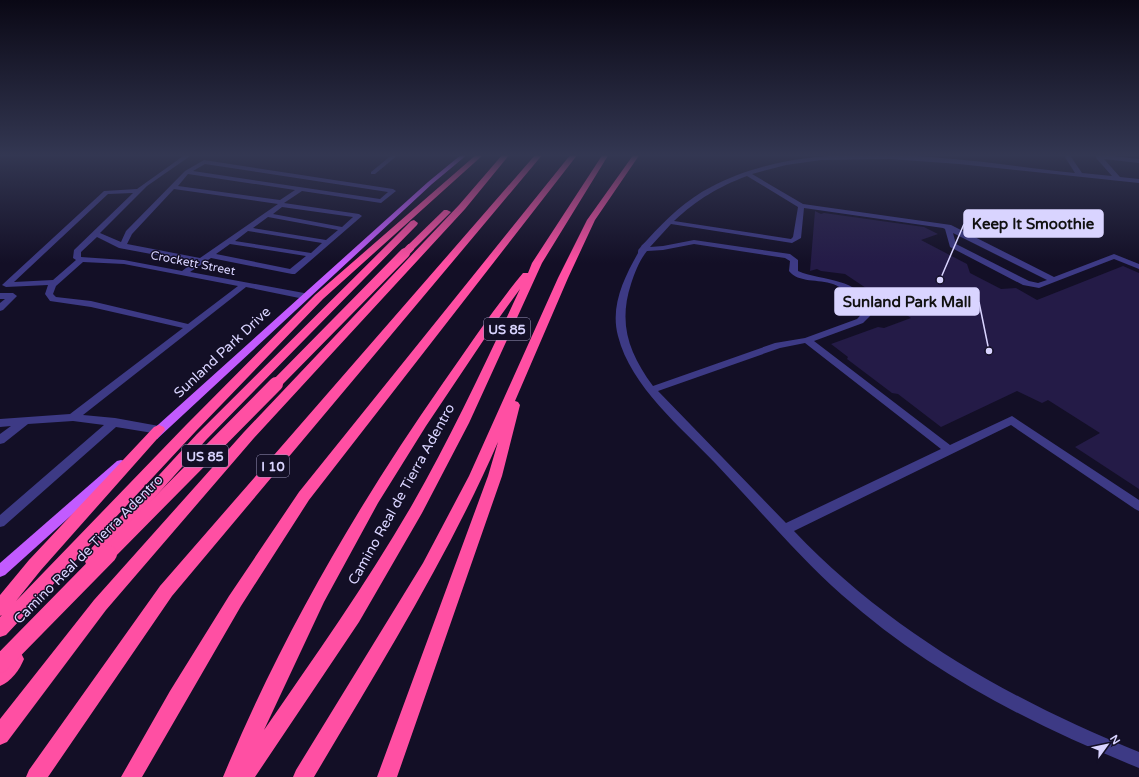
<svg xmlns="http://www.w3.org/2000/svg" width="1139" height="777" font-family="'Varela Round',sans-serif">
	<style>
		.building { fill: #241b47 }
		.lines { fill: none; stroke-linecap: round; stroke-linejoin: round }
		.minor { fill: #3d3a85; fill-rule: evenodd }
		.major { fill: #c25bff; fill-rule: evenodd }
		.highway { fill: #ff4fa3; fill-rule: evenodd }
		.highway-bridge-far3 { stroke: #ff4fa3; stroke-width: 8 }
		.highway-bridge-far2 { stroke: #ff4fa3; stroke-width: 10 }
		.highway-bridge-far1 { stroke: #ff4fa3; stroke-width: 14 }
		.highway-bridge { stroke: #ff4fa3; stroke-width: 18 }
		.labels { text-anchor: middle; stroke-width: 3; stroke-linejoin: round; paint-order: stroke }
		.far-street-label { font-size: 12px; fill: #d9d4ff; stroke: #130f26 }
		.shield { fill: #130f26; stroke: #9e99be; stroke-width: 1 }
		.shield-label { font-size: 13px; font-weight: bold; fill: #d9d4ff }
		.street-label { font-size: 14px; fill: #d9d4ff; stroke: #130f26 }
		.leader { fill: none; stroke: #d9d4ff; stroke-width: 1.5 }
		.callout-dot { fill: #d9d4ff; stroke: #130f26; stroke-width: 1.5 }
		.callout { fill: #d9d4ff; stroke: #d9d4ff; stroke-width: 1.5 }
		.callout-label { font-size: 15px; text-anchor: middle; font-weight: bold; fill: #111 }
	</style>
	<rect width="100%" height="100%" fill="#130f26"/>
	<path class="building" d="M815 211 821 214 824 213 924 227 938 234 921 240 967 264 970 273 1001 289 1016 288 1037 300 1123 266 1139 273V489L1075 447 1100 433 1048 400 1042 403 1017 391 941 427 898 394 892 393 847 359 848 357 831 344 878 327 884 328 911 318 845 274 821 271 817 269 810 271Z"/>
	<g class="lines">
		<g class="minor">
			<path d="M186 154H193L147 186 100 233 121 242 126 231 185 171 204 160 393 189 396 191 381 203 302 191 284 203 359 214 362 216 295 274H292L211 258 190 272 304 293 308 296 304 299 246 287 83 415 115 418 159 426 163 427 164 430 163 433 159 434 116 427 4 526 0 527V515L104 425 73 421 28 424 4 443 0 444V434L11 426 0 427V419L70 414 183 328 91 307 50 301 45 294 48 285 6 287 2 285 104 191 137 189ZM205 164 388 192 380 199 193 171ZM188 174 295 190 280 200 178 186ZM174 189 278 204 200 258 127 244 132 234ZM133 193 74 250 73 258 76 260 53 280 14 282 108 194ZM282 207 353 217 342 227 273 214ZM268 217 338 230 326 240 253 228ZM248 231 322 243 311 253 235 241ZM97 237 119 248 194 262 182 271 124 260 81 257V252ZM230 244 306 256 290 269 216 254ZM83 262 124 264 238 286 188 324 91 301 56 297 53 294 56 286Z"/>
			<path d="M393 154H399L375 174H371V172Z"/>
			<path d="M1063 154H1069L1082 173 1112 176 1096 158 1095 154 1139 159V163L1104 159 1120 177 1139 179V183L959 164 890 159 821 160 786 165 752 174 803 204 951 225 1054 277 1114 254 1139 264V269L1114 259 1039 288 1023 285 950 247 945 229 943 228 804 208 801 238 792 243 671 224 650 247 663 246 694 240 790 254 798 260V271C824 282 858 276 872 310L870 316 863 323 814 341 950 445 1012 416 1139 500V511L1135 509 1011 425 794 531C890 632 1011 700 1139 752V768C1032 725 929 672 842 595 797 555 758 508 716 464 681 427 631 387 618 336 610 306 624 278 638 253 638 251 638 249 640 248 642 244 646 242 648 239 666 219 687 199 711 187 812 132 965 161 1075 173ZM747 176 798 207 793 237 791 239 674 221C698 199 718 187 747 176ZM953 233 1047 280 1038 283 1029 281 956 244ZM694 244 785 258 790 261 789 271C798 283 819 279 833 284 845 289 873 305 857 319L805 338 775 343 653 386C629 353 618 324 631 284 635 272 639 261 647 251L663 250ZM805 343 941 449 786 523 658 391 780 348Z"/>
			<path d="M0 293H13L17 296 3 310 0 311V303L5 299H0Z"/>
		</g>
		<g class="major">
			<path d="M462 154H468L432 184 157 439H149L148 436 149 433 428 182Z"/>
			<path d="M121 460 125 461 127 464 125 467 5 575 0 577V563L117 461Z"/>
		</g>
		<g class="highway">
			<path d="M477 154H484L323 299 196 431 6 635 0 637V617L2 615 0 616V595L29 560 154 427 159 425 164 427 165 430 41 570 16 601 186 425 315 295Z"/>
			<path d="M503 154H510L465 209 254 438 106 610 7 742 0 745V719L94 600 244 432 459 205Z"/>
			<path d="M536 154H543L172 596 48 777H26L29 770 160 586Z"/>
			<path d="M571 154H578L309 500 241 606 142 777H121L170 691 229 596 299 492Z"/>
			<path d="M603 154H609L542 263 469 423 422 513 359 622 255 777H223C281 637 357 506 443 383 469 346 494 308 523 273H528L532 263ZM520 289C486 362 452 435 412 505 367 583 315 656 264 730L324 602 378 503 426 426 491 329Z"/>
			<path d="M634 154H640L595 220 568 278 515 401 518 402 520 405 502 476 397 777H377L488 476 498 442C447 559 379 667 314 777H293L296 770 423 563 469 476 558 278 587 220Z"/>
			<path d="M444 210H447L451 212 413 250H407L406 248 407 246Z"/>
			<path d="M414 220 418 223 417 225 206 440 133 522 98 564 92 566 86 564 84 559 86 554 197 434 411 221Z"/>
			<path d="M15 650 21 653 24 659C20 669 11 682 0 686V663L9 653Z"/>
		</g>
		<path class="highway-bridge-far3" d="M404 254 410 248"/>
		<path class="highway-bridge-far2" d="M275 385 405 253"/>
		<path class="highway-bridge-far1" d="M107 555 276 384"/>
		<path class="highway-bridge" d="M0 664 108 554"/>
	</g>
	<linearGradient id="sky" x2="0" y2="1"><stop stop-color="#0a0815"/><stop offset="0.59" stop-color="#333752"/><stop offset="1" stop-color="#333752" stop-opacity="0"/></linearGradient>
	<rect width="1139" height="263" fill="url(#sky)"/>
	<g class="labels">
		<g class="far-street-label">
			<text transform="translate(193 263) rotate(11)" y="4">Crockett Street</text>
		</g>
		<g class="shield">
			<rect x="484" y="318" width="46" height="22" rx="3"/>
			<rect x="182" y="445" width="46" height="22" rx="3"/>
			<rect x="257" y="455" width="32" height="22" rx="3"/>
		</g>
		<g class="shield-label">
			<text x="507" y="334">US 85</text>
			<text x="205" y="461">US 85</text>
			<text x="273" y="471">I 10</text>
		</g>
		<g class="street-label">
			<text transform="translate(222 352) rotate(-43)" y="5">Sunland Park Drive</text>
			<text transform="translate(401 494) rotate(-61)" y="5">Camino Real de Tierra Adentro</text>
			<text transform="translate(88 549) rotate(-45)" y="5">Camino Real de Tierra Adentro</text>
		</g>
	</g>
	<path class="leader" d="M940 280L964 224M989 351L979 302"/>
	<g class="callout-dot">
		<circle cx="940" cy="280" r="4"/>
		<circle cx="989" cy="351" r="4"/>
	</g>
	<g class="callout">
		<rect x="964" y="210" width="139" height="27" rx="4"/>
		<rect x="835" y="288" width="144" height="27" rx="4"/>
	</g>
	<g class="callout-label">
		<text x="1033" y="229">Keep It Smoothie</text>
		<text x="907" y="307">Sunland Park Mall</text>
	</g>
	<g transform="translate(1107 745) rotate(57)" stroke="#130f26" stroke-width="3" paint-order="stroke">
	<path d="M0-3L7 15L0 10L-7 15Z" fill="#d9d4ff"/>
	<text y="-6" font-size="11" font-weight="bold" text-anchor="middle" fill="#d9d4ff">N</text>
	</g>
</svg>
